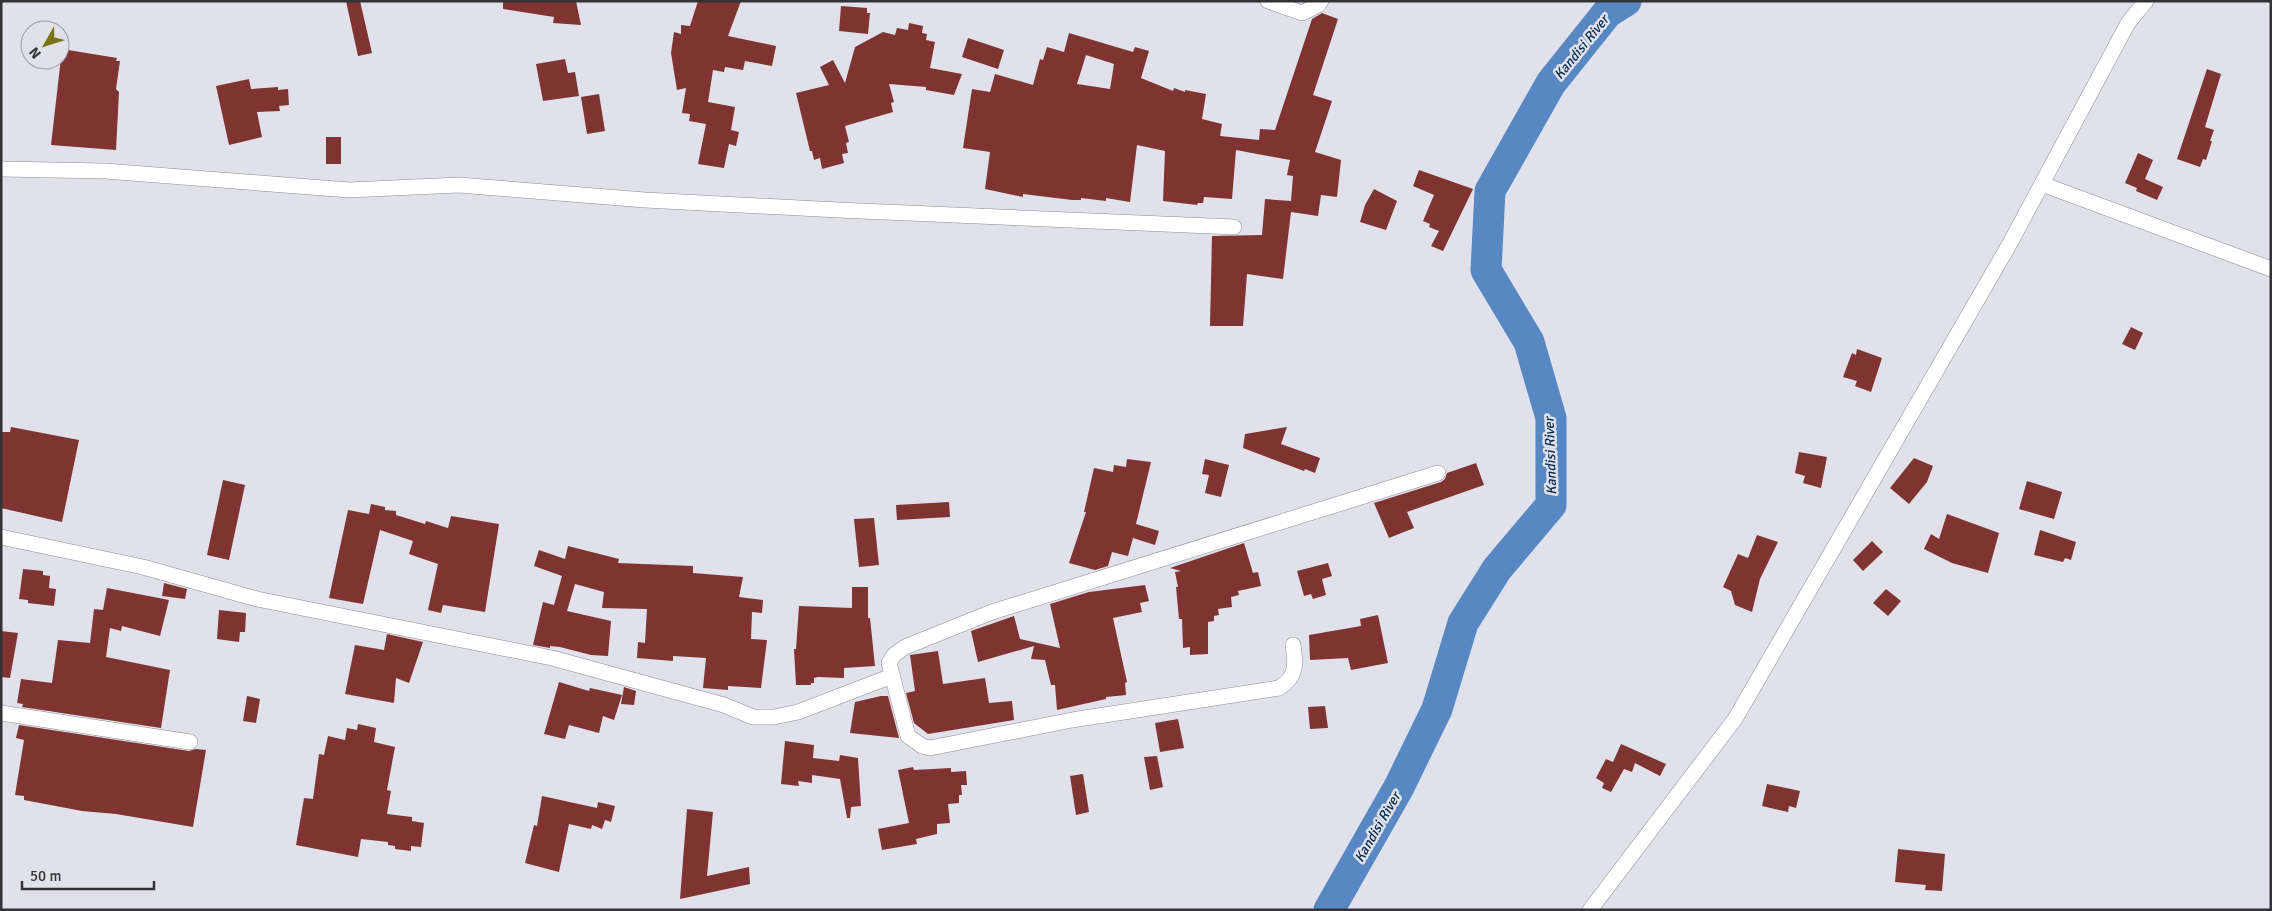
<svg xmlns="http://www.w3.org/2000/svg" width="2272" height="911" font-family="Signika,sans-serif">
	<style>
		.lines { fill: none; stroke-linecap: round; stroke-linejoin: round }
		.river { stroke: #5788c4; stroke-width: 31 }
		.building { fill: #7f3432; fill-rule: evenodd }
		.street-casing { stroke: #8c8c95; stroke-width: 16 }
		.street { stroke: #fff; stroke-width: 15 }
		.labels { text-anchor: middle; stroke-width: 5; stroke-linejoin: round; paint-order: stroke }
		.water-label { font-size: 14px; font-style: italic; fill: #072b51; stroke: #e1e1eb }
	</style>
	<rect width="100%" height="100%" fill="#e1e1eb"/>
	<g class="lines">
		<path class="river" d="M1329 910 1399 787 1437 709 1463 623 1497 569 1551 505V418L1529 342 1486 270 1490 191 1551 83 1607 13 1626 1"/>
	</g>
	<g class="building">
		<path d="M346 1H360L372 53 358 56Z"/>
		<path d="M503 1H576L581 25 553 23 554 17 503 9Z"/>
		<path d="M698 1H741L728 36 776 46 772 66 745 61 743 70 725 67 724 72 713 70 708 102 735 107 731 130 739 132 736 146 729 144 724 168 698 164 706 124 689 121 690 114 682 113 686 88 677 90 671 53 674 32 681 34V25L690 26Z"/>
		<path d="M841 6 867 8V13H870L868 34 839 31Z"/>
		<path d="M1322 13 1338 19 1313 95 1332 101 1315 152 1341 160 1337 197 1321 195 1318 216 1291 212 1283 279 1247 274 1243 326H1210L1212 236 1262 235 1265 199 1291 201 1293 176 1287 175 1290 160 1236 150 1232 199 1204 197 1203 203H1198L1197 205 1163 201 1165 151 1137 145 1130 202 1106 198V201L1081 198V200H1072L1023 194V197L985 189 990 152 963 148 972 89 990 92 995 74 1033 85 1040 59 1043 60 1047 47 1064 52 1069 33 1133 52 1135 47 1149 51 1141 78 1173 91 1174 88 1185 92V90L1206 94 1202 119 1222 124 1220 136 1259 140 1260 129 1275 130 1312 19ZM1086 55 1114 64 1110 89 1077 84Z"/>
		<path d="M909 23 923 26 922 33 927 34 926 40 935 42 930 68 962 74 954 95 926 90V87L889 84 894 102 891 103 893 112 845 126 849 142 846 143 848 153 842 154 844 163 822 169 820 158 814 160 812 151H810L796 93 829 85 820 67 833 60 845 83 855 47 883 32 895 35 897 28 908 30Z"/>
		<path d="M968 38 1004 50 998 69 962 57Z"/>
		<path d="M62 49 117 58 116 61H120L116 89 119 92 116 150 51 145Z"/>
		<path d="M565 59 568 73 575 72 579 96 543 101 536 64Z"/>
		<path d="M2207 69 2221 74 2205 127 2214 130 2210 141H2212L2206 160 2203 159 2200 167 2177 159Z"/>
		<path d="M249 79 251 89 278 87V90L288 89 289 105 279 106 280 111 257 112 262 137 229 145 216 86Z"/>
		<path d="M599 94 605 131 587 134 581 97Z"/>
		<rect x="326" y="137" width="15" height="27"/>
		<path d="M2138 153 2153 160 2145 179 2163 187 2157 200 2136 191 2137 188 2125 183Z"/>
		<path d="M1419 170 1473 189 1443 251 1431 246 1439 231 1429 227 1430 224 1423 221 1434 195 1413 186Z"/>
		<path d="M1374 189 1397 201 1386 230 1360 222 1365 205Z"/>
		<path d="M2131 327 2143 333 2135 350 2122 344Z"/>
		<path d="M1857 349 1882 358 1871 392 1855 386 1857 381 1843 377 1852 353 1856 355Z"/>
		<path d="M11 427 79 440 62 522 1 508V432H10Z"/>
		<path d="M1287 427 1281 444 1320 458 1315 473 1305 469 1304 471 1243 448 1245 434Z"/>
		<path d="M1799 452 1827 457 1821 488 1803 483 1805 476 1795 473Z"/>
		<path d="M1914 458 1933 466 1927 482 1909 504 1890 488Z"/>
		<path d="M1127 459 1151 462 1136 524 1159 531 1155 545 1133 538 1128 556 1112 552 1108 566 1095 570 1069 563 1086 512H1084L1094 468 1113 472 1114 465 1126 467Z"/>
		<path d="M1205 459 1229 465 1221 497 1205 493 1209 475 1202 474Z"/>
		<path d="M1476 463 1484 485 1407 512 1414 528 1389 538 1374 503 1441 482 1445 479 1447 473Z"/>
		<path d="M223 480 245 485 229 560 207 555Z"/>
		<path d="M2027 481 2062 492 2054 519 2019 509Z"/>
		<path d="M949 502 950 517 897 520 896 505Z"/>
		<path d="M371 504 385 507V510L396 511V515L425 524 426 521 448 528 451 516 499 524 485 612 443 605 441 613 428 610 438 564 409 554 413 541 380 530 363 604 329 598 348 510 369 514Z"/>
		<path d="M1947 514 1999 533 1988 573 1952 563 1924 549 1931 534 1939 539Z"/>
		<path d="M874 518 879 565 859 567 854 519Z"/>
		<path d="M2040 530 2076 542 2071 560 2065 558 2063 562 2034 555Z"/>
		<path d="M1757 535 1778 542 1760 579 1752 612 1735 605 1731 591 1723 587 1738 554 1748 558Z"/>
		<path d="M1872 541 1883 552 1863 571 1853 560Z"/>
		<path d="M1244 543 1253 573 1258 572 1261 586 1238 591 1239 595 1231 597 1232 607 1218 609 1219 615 1214 616V621L1208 622V654L1190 655V647L1183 648 1182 619H1179L1176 587H1178L1175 572 1181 571 1170 568Z"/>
		<path d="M568 546 619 559 618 563 693 566V573L743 577 739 597 763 600 762 613 752 612 751 639 767 640 761 688 728 686V690L703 688 706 658 673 656V661L637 658 638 642 645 643 647 609 602 608 604 592 575 584 567 611 611 621 608 656 591 655 560 647 550 646V648L533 645 543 602 554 605 562 576 534 566 539 550 565 559Z"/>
		<path d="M1328 563 1332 576 1322 579 1326 595 1313 599 1311 594 1304 596 1297 571Z"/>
		<path d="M23 569 43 571V575L50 576 49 588 56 589 54 606 28 603V600L19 599Z"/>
		<path d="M164 583 187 589 185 599 162 596Z"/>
		<path d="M1145 585 1149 601 1140 603 1142 612 1113 618 1127 682 1125 683 1126 695 1106 697V699L1057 710 1055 685H1051L1045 660 1031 659 1034 646 978 662 971 631 1014 616 1020 639 1060 648 1050 604 1089 592Z"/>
		<path d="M852 587H868V618H870L875 666 844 668V678L818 677 814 678V683H811V685H796L794 649H796L799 606 852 608Z"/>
		<path d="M107 588 169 600 160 636 122 626 121 631 110 628 106 657 170 670 161 728 22 707 23 704 17 703 21 679 52 683 58 640 90 643 94 609 103 610Z"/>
		<path d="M1886 589 1901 601 1888 616 1873 603Z"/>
		<path d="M219 610 246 613 245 632H240L239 642 217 639Z"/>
		<path d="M1378 615 1388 663 1351 670 1348 658 1310 660 1309 635 1361 626 1360 619Z"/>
		<path d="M1 631 18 633 10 678 1 677Z"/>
		<path d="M387 634 423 642 409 683 396 678 394 703 345 694 355 645 384 650Z"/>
		<path d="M938 651 943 684 985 678 989 703 1012 701 1014 720 928 734 914 723 906 693 915 691 910 655Z"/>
		<path d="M559 682 589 691 590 688 622 695 614 720 603 716 599 733 569 725 565 739 544 734Z"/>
		<path d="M624 687 636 691 634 705 621 704Z"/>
		<path d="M247 696 260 699 256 723 243 721Z"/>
		<path d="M881 696H888L899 738 850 733 855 702Z"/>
		<path d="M1325 706 1328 728 1310 729 1308 707Z"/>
		<path d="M1178 719 1184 748 1160 752 1155 723Z"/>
		<path d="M358 724 376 728 374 742 395 747 387 790 391 791 387 814 412 817V821L424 823 421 847 411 846V851L395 849V846L388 845V842L361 839 358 857 296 845 304 798 313 799 319 754 324 755 328 736 345 740 347 728 357 730Z"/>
		<path d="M19 725 189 751 196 749 206 750 193 827 116 814 82 811 24 800V796L15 795 24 740 16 738Z"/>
		<path d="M785 741 814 745 813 758 839 761 840 755 858 758 861 806 851 807 850 818H847L840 779 812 775V783L798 781 799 786 781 784Z"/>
		<path d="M1621 744 1666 764 1660 776 1635 763 1632 772 1624 769 1611 792 1602 788 1604 783 1596 778 1606 759 1613 762Z"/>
		<path d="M1157 756 1163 787 1150 790 1144 757Z"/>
		<path d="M913 767 914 770 951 768V772L966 771 967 785H961L962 795H959V803L948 804 950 823 937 824V834L916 839 917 844 882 850 878 829 909 823 898 770Z"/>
		<path d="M1083 774 1089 812 1076 815 1070 776Z"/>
		<path d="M1767 784 1800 791 1796 808 1789 806 1788 812 1762 806Z"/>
		<path d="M542 796 597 808 598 802 615 806 611 822 605 820 602 829 592 825 591 829 569 824 559 872 525 863 534 825 537 826Z"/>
		<path d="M687 809 713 812 707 876 749 867 750 884 680 899Z"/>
		<path d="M1898 849 1945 854 1942 891 1925 890 1926 885 1895 882Z"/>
	</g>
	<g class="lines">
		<g class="street-casing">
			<g id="street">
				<path d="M1268 1 1302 13 1318 5 1321 1"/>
				<path d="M1 169 105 171 349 190 459 185 645 200 838 210 1234 227"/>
				<path d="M2042 184 2271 269"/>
				<path d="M1 537 143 567 257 599 552 658 724 705 753 717H774L798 712 892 676"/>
				<path d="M1293 645C1296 664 1297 677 1279 688L1072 720 930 748 922 746 908 736 889 663 894 655 905 647 992 612 1438 473"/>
				<path d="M1 713 190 742"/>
				<path d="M1590 910 1735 719 2009 245 2128 23 2146 1"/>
			</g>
		</g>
		<use href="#street" class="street"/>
	</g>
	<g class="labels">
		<g class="water-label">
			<text transform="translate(1581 47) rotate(-51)" y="5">Kandisi River</text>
			<text transform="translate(1550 456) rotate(-92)" y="5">Kandisi River</text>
			<text transform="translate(1377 827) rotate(-60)" y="5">Kandisi River</text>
		</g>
	</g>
	<rect width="2272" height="911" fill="none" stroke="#333337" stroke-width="5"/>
	<g transform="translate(45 45) rotate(231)"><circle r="24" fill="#e1e1eb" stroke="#9b9ba3"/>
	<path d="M0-4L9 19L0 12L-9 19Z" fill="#7c7315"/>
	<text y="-8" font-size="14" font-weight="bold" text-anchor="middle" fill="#333337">N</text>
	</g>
	<path d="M22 881v8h132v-8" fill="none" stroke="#333337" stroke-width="2.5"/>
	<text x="30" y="881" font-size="15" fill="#333337" stroke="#e1e1eb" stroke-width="4" paint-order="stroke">50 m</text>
</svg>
